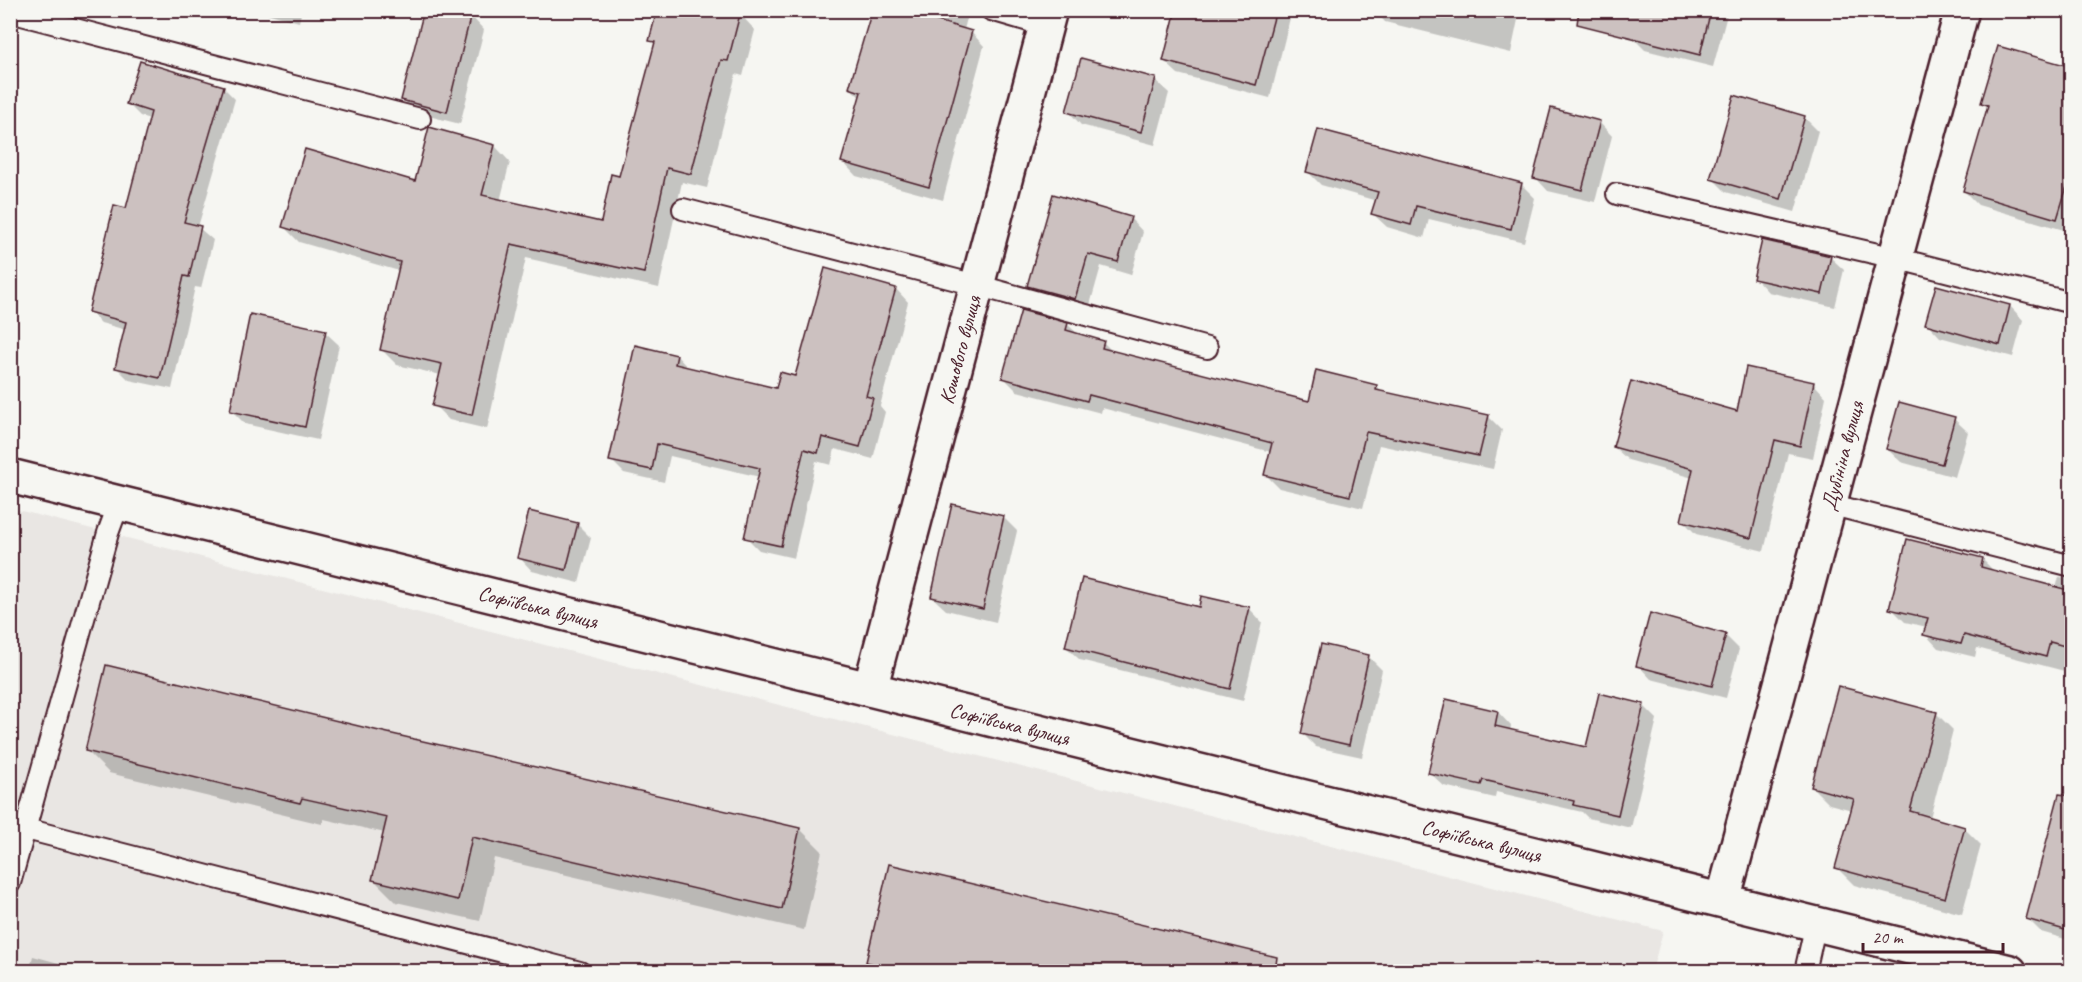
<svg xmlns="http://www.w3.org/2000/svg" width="2082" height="982" font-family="Caveat,sans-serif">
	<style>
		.built { fill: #e9e6e3 }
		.shadow { fill: #0003 }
		.building { fill: #ccc1c0; stroke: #4a1f2b; stroke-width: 1.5 }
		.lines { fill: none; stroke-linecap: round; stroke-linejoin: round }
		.lane-casing { stroke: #4a1f2b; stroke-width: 24 }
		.street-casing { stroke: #4a1f2b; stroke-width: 38 }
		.secondary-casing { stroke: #4a1f2b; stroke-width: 38 }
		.lane { stroke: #f6f6f2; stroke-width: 20 }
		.street { stroke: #f6f6f2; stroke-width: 33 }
		.secondary { stroke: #f6f6f2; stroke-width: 33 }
		.labels { text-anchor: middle; stroke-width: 4.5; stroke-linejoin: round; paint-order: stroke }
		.street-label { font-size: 21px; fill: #4a1f2b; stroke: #f6f6f2 }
	</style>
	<rect width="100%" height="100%" fill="#f6f6f2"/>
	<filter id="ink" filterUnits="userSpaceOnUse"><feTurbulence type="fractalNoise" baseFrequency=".0167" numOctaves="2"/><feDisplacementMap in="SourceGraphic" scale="12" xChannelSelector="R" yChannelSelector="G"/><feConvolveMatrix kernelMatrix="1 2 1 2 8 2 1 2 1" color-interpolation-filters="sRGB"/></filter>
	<g filter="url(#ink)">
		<path class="built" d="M10 508 1663 931 1652 971H11Z"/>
		<g class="shadow">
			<path d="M255 10H302L299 22Z"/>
			<path d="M448 10 471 16 484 30 460 124 417 113 403 100Z"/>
			<path d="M908 10H969L964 30 971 32 984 46 943 200 856 176 843 162 861 98 850 88Z"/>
			<path d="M1174 10H1292L1270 98 1178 74 1164 61 1177 11Z"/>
			<path d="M1374 10H1520L1511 53 1385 22Z"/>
			<path d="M1639 10H1723L1727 15 1713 67 1645 50 1632 37Z"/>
			<path d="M740 14 755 30 743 76 736 74 707 188 682 182 659 288 526 258 487 429 449 420 434 405 441 375 397 365 382 350 399 271 299 242 284 227 417 182 495 146 510 162 500 201 602 223 621 178 655 45 651 40Z"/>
			<path d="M2072 68 2071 232 1978 205 1964 191 1988 108 1983 102Z"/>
			<path d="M1155 80 1169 93 1155 145 1081 125 1068 111Z"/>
			<path d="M223 87 235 99 198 227 213 240 201 288 195 287 172 389 129 380 117 368 126 330 101 323 89 311 127 210 150 119 140 116 128 104Z"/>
			<path d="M1804 117 1818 131 1795 212 1726 192 1712 178Z"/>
			<path d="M1599 122 1612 136 1595 202 1548 191 1535 177Z"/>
			<path d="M1319 131 1522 185 1535 198 1524 242 1429 219 1424 238 1387 227 1373 214 1377 201 1321 185 1307 171Z"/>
			<path d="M1130 218 1143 232 1131 275 1101 266 1088 312 1042 300 1028 286Z"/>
			<path d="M1830 257 1844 270 1835 307 1768 292 1755 278Z"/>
			<path d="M896 289 908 302 880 406 885 412 873 459 835 449 831 465 816 461 794 558 759 550 746 537 760 477 670 456 664 482 624 473 611 460 677 356 689 369 777 390 796 378Z"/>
			<path d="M2010 306 2023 320 2013 357 1940 337 1927 323Z"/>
			<path d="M1067 324 1079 335 1103 342 1113 352 1310 402 1376 386 1383 393 1488 416 1502 430 1493 469 1379 445 1363 508 1279 488 1265 474 1271 452 1102 408 1101 413 1017 391 1004 378Z"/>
			<path d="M325 332 339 345 318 440 245 424 231 410Z"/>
			<path d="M1813 383 1826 397 1813 458 1788 453 1764 551 1696 534 1682 520 1693 478 1628 460 1614 447 1738 412Z"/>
			<path d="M1954 419 1968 432 1955 477 1901 462 1887 449Z"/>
			<path d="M1004 518 1017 531 996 622 946 610 932 597Z"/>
			<path d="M577 524 591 538 579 583 532 571 519 557Z"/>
			<path d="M1982 559 1995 572 2056 588 2059 577 2072 578V673L1977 648 1975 657 1938 648 1925 634 1927 627 1905 622 1891 608Z"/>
			<path d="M1249 608 1262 622 1243 701 1080 660 1066 647 1200 609Z"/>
			<path d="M1725 635 1739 649 1726 698 1651 679 1638 665Z"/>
			<path d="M1368 656 1382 670 1362 757 1316 747 1302 733Z"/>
			<path d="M1643 705 1657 719 1631 828 1588 818 1582 812 1496 792 1495 798 1444 786 1430 773 1498 712 1511 726 1510 731 1587 749Z"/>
			<path d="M1936 713 1953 730 1930 818 1964 828 1981 845 1962 914 1854 885 1837 868 1852 810 1829 804 1812 787Z"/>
			<path d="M374 731 800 829 822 851 804 930 494 858 480 921 396 902 374 880 385 833 324 819 322 824 109 773 87 751Z"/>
			<path d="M2072 836V941L2041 932 2028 919Z"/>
			<path d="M33 956 88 971 89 972H29Z"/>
			<path d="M867 962 1250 972H877Z"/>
			<path d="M1710 963 1743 972H1708Z"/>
		</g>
		<g class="building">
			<path d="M424 10H472L447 112 401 100Z"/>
			<path d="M657 10H741L728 61 721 60 691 174 667 168 644 273 511 244 472 415 432 406 442 364 380 350 400 262 282 227 305 149 415 181 429 127 495 145 482 195 601 222 611 174 619 176 655 42 649 41Z"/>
			<path d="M872 10H900L972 31 929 187 841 162 861 92 849 88Z"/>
			<path d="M1176 10H1276L1256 85 1163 61Z"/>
			<path d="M1579 10H1711L1700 55 1577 24Z"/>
			<path d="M1998 46 2072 67V170L2057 219 1963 191 1988 105 1981 103Z"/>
			<path d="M1081 58 1156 78 1141 132 1066 112Z"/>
			<path d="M140 61 224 86 184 222 201 226 189 277 184 276 160 378 115 368 126 322 88 312 114 205 126 208 151 112 126 104Z"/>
			<path d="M1734 95 1805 116 1781 199 1710 179Z"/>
			<path d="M1551 108 1600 121 1582 190 1533 178Z"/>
			<path d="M1318 129 1522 183 1511 229 1416 206 1411 225 1371 214 1378 192 1306 172Z"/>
			<path d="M1053 194 1131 217 1118 262 1088 254 1075 299 1027 286Z"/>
			<path d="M1762 240 1831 256 1822 294 1753 279Z"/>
			<path d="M825 268 896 288 866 396 873 398 860 447 822 437 818 453 804 449 781 546 744 538 760 468 657 444 652 470 609 461 635 345 677 355 675 364 776 388 780 372 795 376Z"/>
			<path d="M1936 285 2010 305 2000 345 1925 324Z"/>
			<path d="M1021 310 1068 323 1066 330 1104 341 1102 348 1309 401 1316 370 1377 385 1376 390 1489 415 1479 456 1366 432 1350 496 1264 475 1272 443 1089 395 1087 401 1002 378Z"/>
			<path d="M250 314 326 330 305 427 230 411Z"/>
			<path d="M1746 367 1814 382 1800 446 1775 440 1751 538 1681 521 1693 469 1613 447 1631 381 1737 411Z"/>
			<path d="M1899 402 1955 417 1942 464 1886 449Z"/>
			<path d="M952 504 1004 516 983 609 931 597Z"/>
			<path d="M529 511 578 523 566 570 517 558Z"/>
			<path d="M1907 539 1983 558 1981 567 2072 591V648L2050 642 2046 657 1964 635 1961 644 1923 635 1928 618 1889 609Z"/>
			<path d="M1082 578 1199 607 1201 596 1250 607 1230 689 1065 647Z"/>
			<path d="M1650 613 1726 634 1712 686 1636 666Z"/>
			<path d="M1321 644 1369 655 1349 745 1301 734Z"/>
			<path d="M106 665 375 730 800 828 782 909 472 837 458 900 372 880 387 817 302 798 300 803 85 751Z"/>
			<path d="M1838 686 1937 712 1910 811 1965 827 1945 898 1835 868 1854 799 1811 787Z"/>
			<path d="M1599 693 1644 704 1618 815 1573 805 1574 801 1483 780 1481 785 1428 773 1446 699 1498 711 1495 726 1586 747Z"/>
			<path d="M2059 794 2072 796V932L2026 919Z"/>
			<path d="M889 864 1277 957 1275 972H904L866 962Z"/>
		</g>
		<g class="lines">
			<g class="lane-casing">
				<g id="lane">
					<path d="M991 10 1046 26"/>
					<path d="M10 12 420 119"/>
					<path d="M1617 194 1895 258 2072 303"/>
					<path d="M683 209 976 285 1207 348"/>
					<path d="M1829 504 2072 566"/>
					<path d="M26 829 580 972"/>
					<path d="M10 883 108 533 119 503"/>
					<path d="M1805 972 1816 923"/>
				</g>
			</g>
			<g class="street-casing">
				<g id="street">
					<path id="s1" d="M870 689 1050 10"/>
					<path id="s2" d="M1723 900 1962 10"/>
				</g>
			</g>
			<g class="secondary-casing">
				<g id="secondary">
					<path id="s3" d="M10 476 2010 972"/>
				</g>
			</g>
			<use href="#lane" class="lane"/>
			<use href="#street" class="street"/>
			<use href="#secondary" class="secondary"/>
		</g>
	</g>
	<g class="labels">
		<g class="street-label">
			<text dy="7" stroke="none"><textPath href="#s1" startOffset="351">Кошового вулиця</textPath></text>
			<text dy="7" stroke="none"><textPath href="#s2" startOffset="460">Дубініна вулиця</textPath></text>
			<text dy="7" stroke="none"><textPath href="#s3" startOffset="544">Софіївська вулиця</textPath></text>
			<text dy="7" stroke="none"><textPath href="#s3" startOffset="1030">Софіївська вулиця</textPath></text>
			<text dy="7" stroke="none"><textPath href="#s3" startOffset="1516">Софіївська вулиця</textPath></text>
		</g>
	</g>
	<rect width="2082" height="982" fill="none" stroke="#f6f6f2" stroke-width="36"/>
	<rect x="18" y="18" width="2046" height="946" fill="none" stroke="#4a1f2b" stroke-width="2" filter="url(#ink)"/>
	<path d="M1863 943v9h140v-9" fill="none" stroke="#4a1f2b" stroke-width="3"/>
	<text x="1872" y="943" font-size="18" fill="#4a1f2b" stroke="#f6f6f2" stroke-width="4.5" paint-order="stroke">20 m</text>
</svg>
